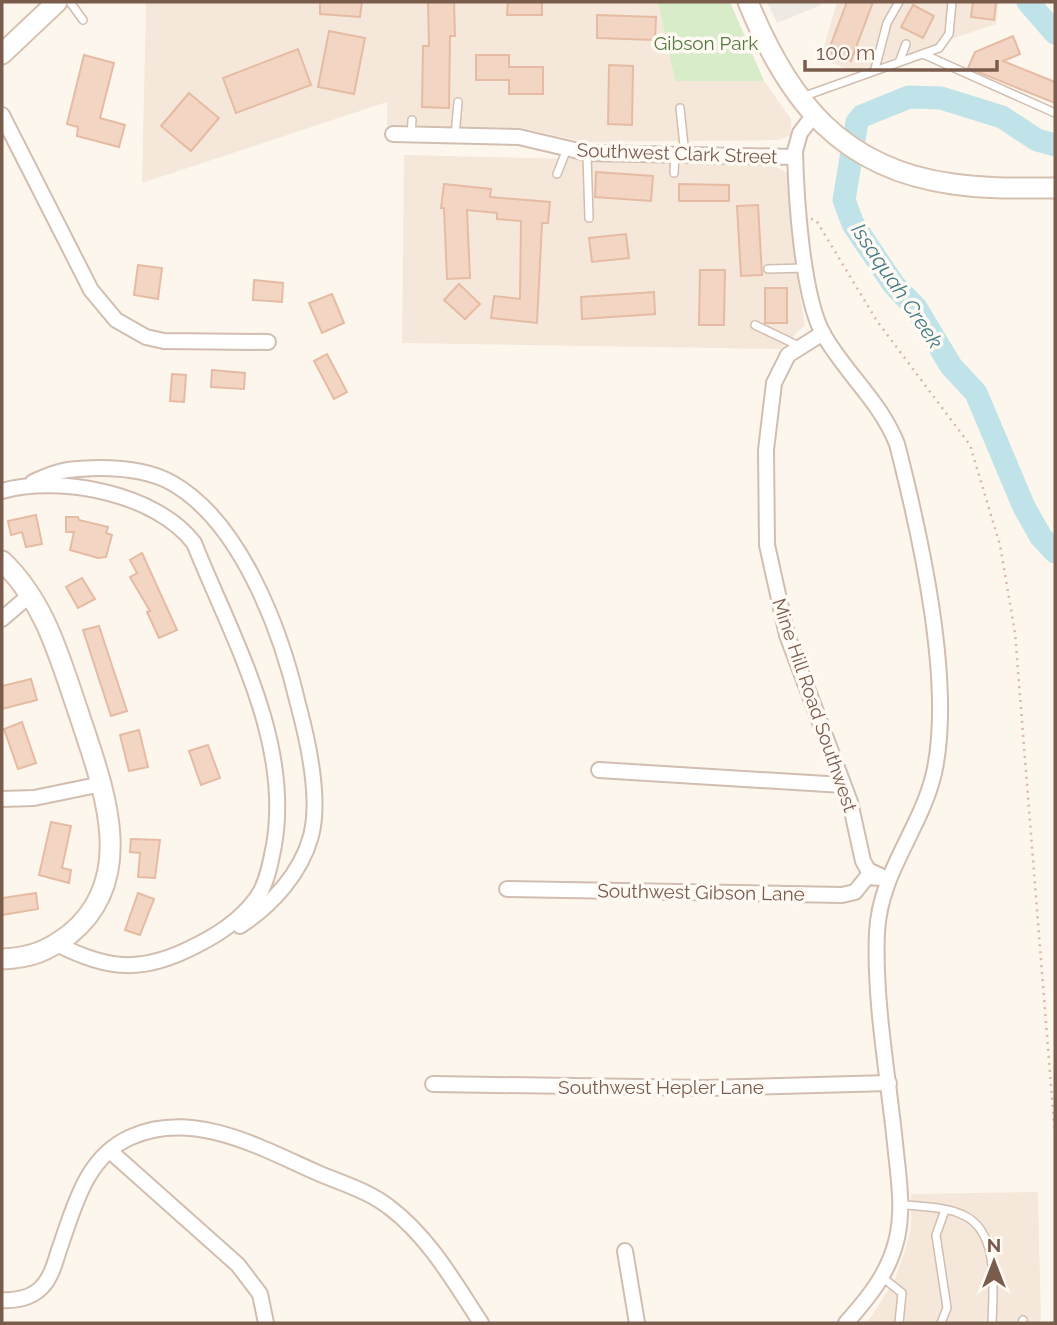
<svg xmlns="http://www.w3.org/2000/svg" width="1057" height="1325" font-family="Raleway,sans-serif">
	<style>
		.residential { fill: #f5e8da }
		.industrial { fill: #efe9e4 }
		.green { fill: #d8ecc9 }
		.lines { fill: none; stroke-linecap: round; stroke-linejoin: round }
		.river { stroke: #bfe3e8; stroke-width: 23 }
		.building { fill: #f3d5c3; stroke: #e6bba3; stroke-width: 2 }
		.lane-casing { stroke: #d1beb0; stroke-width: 10 }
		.street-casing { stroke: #d1beb0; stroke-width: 18 }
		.secondary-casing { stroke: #d6c0b0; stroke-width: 23 }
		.path { stroke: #d9b8a5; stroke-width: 2.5; stroke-dasharray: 2 5; stroke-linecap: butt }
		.lane { stroke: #fff; stroke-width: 7 }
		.street { stroke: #fff; stroke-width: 14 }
		.secondary { stroke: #fff; stroke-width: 19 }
		.labels { text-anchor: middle; stroke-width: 7; stroke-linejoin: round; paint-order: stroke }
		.park-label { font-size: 19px; fill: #537a41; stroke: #fffaf3 }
		.street-label { font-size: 19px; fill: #7a5c4d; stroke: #fffaf3 }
		.water-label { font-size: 21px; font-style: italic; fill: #437c86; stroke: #fffaf3 }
	</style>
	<rect width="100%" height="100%" fill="#fdf6ec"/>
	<g class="residential">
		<path d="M146 2H658L675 81H764L791 119V135L779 140 584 142 522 128 387 125V102L142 183Z"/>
		<path d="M837 2H999L996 24 852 72 821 57Z"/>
		<path d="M404 155 772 164 790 175 798 283 805 325 780 349 402 343Z"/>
		<path d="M1038 1192 1041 1323H867L894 1281 905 1251 911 1228V1194Z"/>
	</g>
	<path class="industrial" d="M767 2H823L819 6 777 23Z"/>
	<path class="green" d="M658 2H730L764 81H675Z"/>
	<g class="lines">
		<g class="river">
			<path d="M1028 2 1055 33"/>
			<path d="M1055 145 1037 140 1002 117 941 98 909 97 862 116 857 122 844 200 853 224 894 285 916 308 951 366 976 393 1024 507 1041 537 1055 552"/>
		</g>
	</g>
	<g class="building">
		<path d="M320 2H362L360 17 320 14Z"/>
		<path d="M428 2H454L455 36H450L449 108 422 107 423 46H429Z"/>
		<path d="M508 2H542V15H507Z"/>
		<path d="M847 2H873L851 61 828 52Z"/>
		<path d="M973 2H996L994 20 971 17Z"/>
		<path d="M913 5 934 16 923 38 901 27Z"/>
		<path d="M597 15 656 17 655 40 597 38Z"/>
		<path d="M329 31 365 38 354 94 318 87Z"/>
		<path d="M1013 36 1020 54 1003 61 1055 82V103L968 68 975 52Z"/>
		<path d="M298 49 311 85 236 113 223 78Z"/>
		<path d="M84 55 114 63 100 118 125 125 119 147 77 136 78 127 67 124Z"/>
		<path d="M476 55H509V67H543V94H509V80H476Z"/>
		<path d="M609 65 633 66 632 125 608 124Z"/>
		<path d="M189 93 219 118 191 151 161 126Z"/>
		<path d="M596 172 653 176 651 201 595 197Z"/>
		<path d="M444 184 491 189 490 197 550 202 548 223H542L537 323 491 318 494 296 520 299 521 221 497 219V213L467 210 470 278 447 279 444 208H441Z"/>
		<path d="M679 184 729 185V201H679Z"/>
		<path d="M758 205 762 275 741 276 737 206Z"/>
		<path d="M626 234 629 258 592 262 589 238Z"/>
		<path d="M138 265 162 268 158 299 134 295Z"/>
		<path d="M700 270H725L724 325H699Z"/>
		<path d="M254 280 283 283 282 302 253 300Z"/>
		<path d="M459 284 480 304 465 319 444 300Z"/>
		<rect x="765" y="288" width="22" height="35"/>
		<path d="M654 292 655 314 582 319 581 297Z"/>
		<path d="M332 294 344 323 322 333 309 303Z"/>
		<path d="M327 354 347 392 334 399 314 361Z"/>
		<path d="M212 370 245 373 244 389 211 387Z"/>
		<path d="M172 374 186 375 184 402 170 401Z"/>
		<path d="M36 515 42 544 26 547 22 532 11 535 8 521Z"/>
		<path d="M66 517H78L79 520 108 527 106 533 112 535 106 557 98 558 70 550 74 532H66Z"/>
		<path d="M142 553 177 630 159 638 147 612 150 611 130 577 137 573 130 560Z"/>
		<path d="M82 578 95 599 78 608 66 587Z"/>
		<path d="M99 626 127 711 111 716 83 630Z"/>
		<path d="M31 679 37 700 2 709V686Z"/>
		<path d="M22 722 36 763 18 769 4 729Z"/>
		<path d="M139 730 148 767 129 771 120 735Z"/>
		<path d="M208 745 220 778 201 785 189 751Z"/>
		<path d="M51 822 71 826 62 868 71 870 69 883 39 875Z"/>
		<path d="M131 839 160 840 155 878 138 877 140 853 130 852Z"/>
		<path d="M36 893 38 909 2 915V898Z"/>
		<path d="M138 893 154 899 140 935 125 930Z"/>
	</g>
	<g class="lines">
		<g class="lane-casing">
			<g id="lane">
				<path d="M70 2 83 20"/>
				<path d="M923 54 1055 113"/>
				<path d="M900 60 906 44"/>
				<path d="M875 69 887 23 899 2"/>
				<path d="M802 97 939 48 949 34 952 2"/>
				<path d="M680 108 685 155"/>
				<path d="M411 134 412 120"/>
				<path d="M455 136 458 102"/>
				<path d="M587 154 589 218"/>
				<path d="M674 173 675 155"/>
				<path d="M557 174 567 149"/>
				<path d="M768 269 805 268"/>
				<path d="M755 325 799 346"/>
				<path d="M899 1204C919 1207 945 1206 963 1215 1000 1231 993 1290 992 1323"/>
				<path d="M882 1277 902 1293 899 1323"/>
				<path d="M941 1323 947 1308 936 1235 945 1210"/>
				<path d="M1022 1323 1023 1320"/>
			</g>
		</g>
		<g class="street-casing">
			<g id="street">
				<path d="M2 115 91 290 116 320 146 337 164 341 268 342"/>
				<path d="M813 116 800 133 795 151C796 197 802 292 822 332 844 372 879 399 897 444 920 534 954 683 934 773 921 829 880 872 877 932 874 1001 888 1074 895 1143 898 1174 904 1207 897 1238 889 1273 869 1297 846 1323"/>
				<path d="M393 134 519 137 587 153 795 157"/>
				<path d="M823 333 788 355 774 383 766 450 767 545 787 635 850 802 863 861 868 870 887 879"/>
				<path d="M33 482C61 469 69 469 99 468 122 468 151 471 172 483 241 522 281 631 298 704 308 741 321 798 311 836 301 873 272 905 240 926"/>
				<path d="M2 491C60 475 156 493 194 543 232 638 292 741 274 845 271 861 268 877 261 891 247 915 221 933 197 945 144 973 109 971 57 944"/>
				<path d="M2 619 31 594"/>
				<path d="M599 770 843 785"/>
				<path d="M2 799 34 798 102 784"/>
				<path d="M507 889 842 895 855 892 867 877 882 878"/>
				<path d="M433 1084 705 1088 889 1083"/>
				<path d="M110 1151 238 1265 260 1294 266 1323"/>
				<path d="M625 1251 637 1323"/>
				<path d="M2 1300C15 1301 31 1298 41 1288 51 1278 55 1263 59 1250 74 1208 85 1157 131 1137 194 1109 261 1148 318 1173 341 1183 369 1191 389 1207 428 1236 455 1283 481 1323"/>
			</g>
		</g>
		<g class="secondary-casing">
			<g id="secondary">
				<path d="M748 2C788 100 841 169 953 184 987 189 1021 188 1055 188"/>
				<path d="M2 54 57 2"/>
				<path d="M2 561C45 602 59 656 78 711 101 782 141 876 70 934 48 951 30 958 2 959"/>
			</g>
		</g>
		<path class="path" d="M811 219 816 220 877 321 970 445 1000 545 1015 633 1055 1136"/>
		<use href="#lane" class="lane"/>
		<use href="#street" class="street"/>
		<use href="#secondary" class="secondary"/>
	</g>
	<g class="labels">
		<g class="park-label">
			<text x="706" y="50">Gibson Park</text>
		</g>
		<g class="street-label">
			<text transform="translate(677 153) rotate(2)" y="7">Southwest Clark Street</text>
			<text transform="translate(815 705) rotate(71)" y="7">Mine Hill Road Southwest</text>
			<text transform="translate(701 892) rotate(1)" y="7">Southwest Gibson Lane</text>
			<text x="661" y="1094">Southwest Hepler Lane</text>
		</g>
		<g class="water-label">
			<text transform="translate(897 286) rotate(56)" y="7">Issaquah Creek</text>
		</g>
	</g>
	<rect width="1057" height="1325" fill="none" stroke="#7a5c4d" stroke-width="7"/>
	<g transform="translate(994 1262)" stroke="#fffaf3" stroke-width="5" paint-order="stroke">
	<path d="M0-5L12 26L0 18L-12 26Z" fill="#7a5c4d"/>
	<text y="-10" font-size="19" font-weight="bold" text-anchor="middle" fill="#7a5c4d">N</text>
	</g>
	<path d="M805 60v10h192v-10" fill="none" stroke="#7a5c4d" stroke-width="3.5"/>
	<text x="816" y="60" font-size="21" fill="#7a5c4d" stroke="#fffaf3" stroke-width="5" paint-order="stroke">100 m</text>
</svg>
